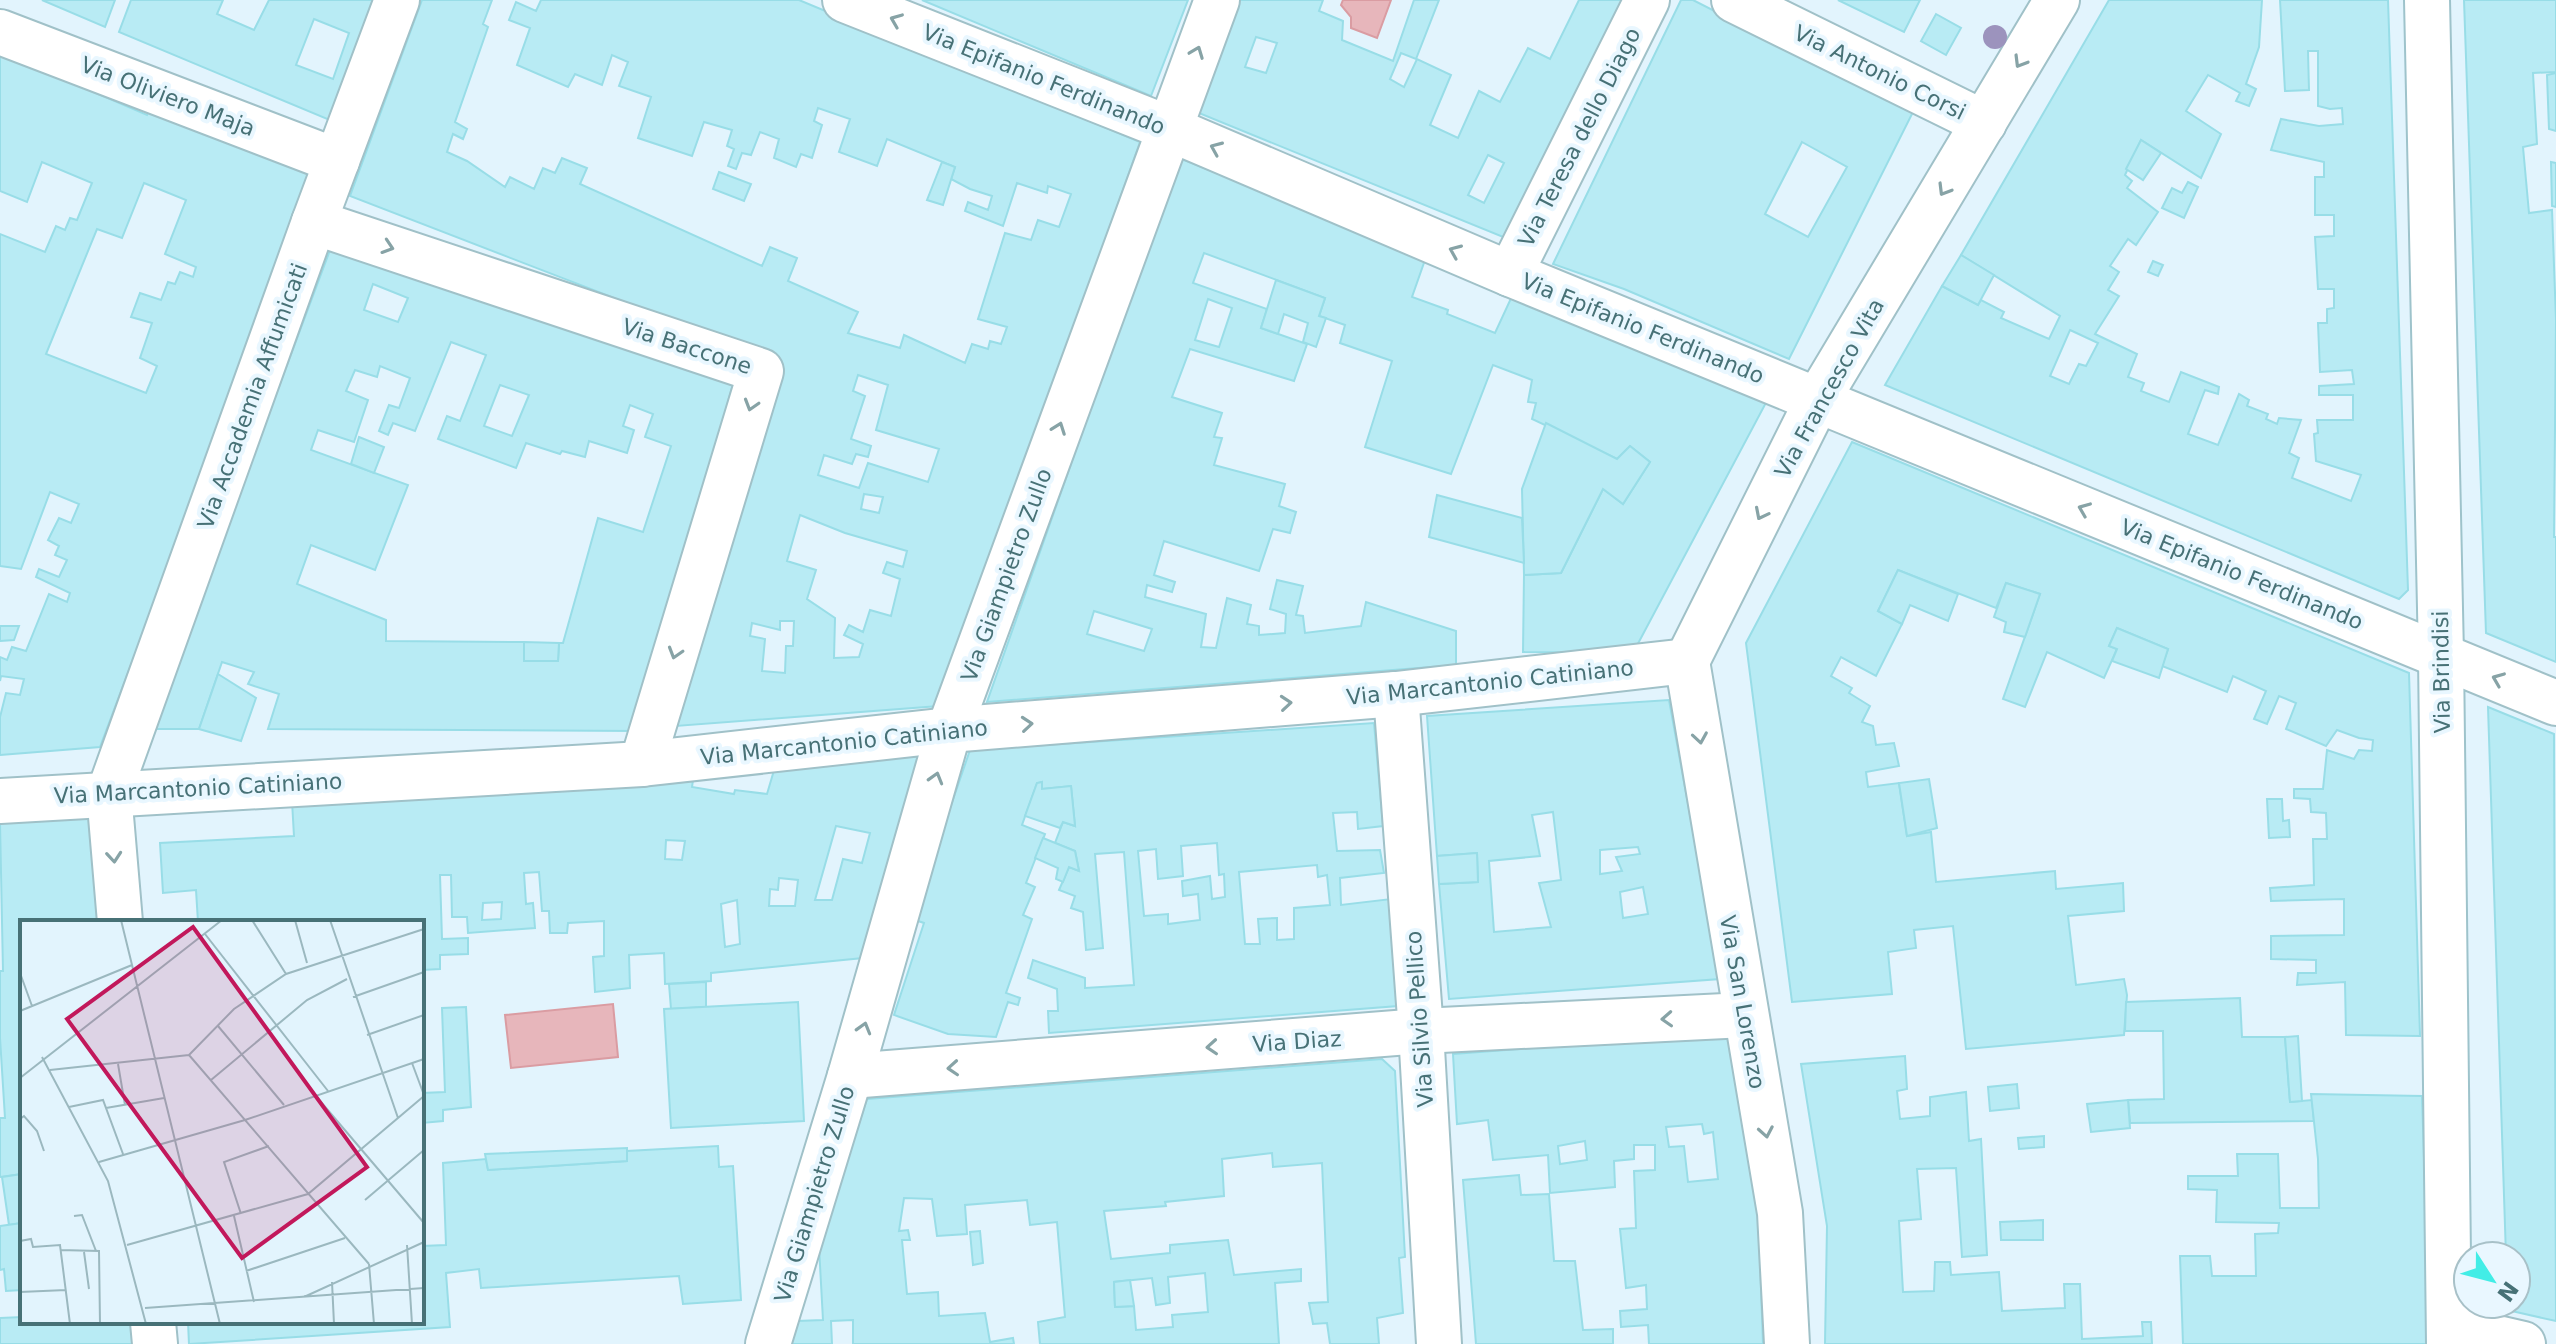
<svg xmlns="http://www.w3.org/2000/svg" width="2556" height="1344" font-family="'DejaVu Sans',sans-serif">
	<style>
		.water { fill: #e7b6bb; stroke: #da9ca2; stroke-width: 2 }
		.building { fill: #b8ebf4; stroke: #98dde7; stroke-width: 2; fill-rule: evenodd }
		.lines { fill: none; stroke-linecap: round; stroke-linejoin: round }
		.minor-casing { stroke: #a0c1c8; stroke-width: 48 }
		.tertiary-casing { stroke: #a0c1c8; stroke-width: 48 }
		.secondary-casing { stroke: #9ec3cb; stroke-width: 48 }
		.minor { stroke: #fff; stroke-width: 44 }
		.tertiary { stroke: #fff; stroke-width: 44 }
		.secondary { stroke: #fff; stroke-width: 44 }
		.tree { fill: #9c93bd }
		.oneway { stroke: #87a3a6 }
		.labels { text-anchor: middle; stroke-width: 8; stroke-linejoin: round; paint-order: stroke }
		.street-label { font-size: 22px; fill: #477176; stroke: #e9f7ff }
		.inset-road { fill: none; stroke: #9bb8bf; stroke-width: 2 }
		.view { fill: #c2185b; fill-opacity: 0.15; stroke: #c2185b; stroke-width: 4 }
		.inset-edge { fill: none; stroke: #477176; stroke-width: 4 }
	</style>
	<rect width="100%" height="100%" fill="#e2f4fd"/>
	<g class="water">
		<path d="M1343 0H1391L1377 38 1351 28V17L1341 5Z"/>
		<path d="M613 1004 618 1057 511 1068 505 1015Z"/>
	</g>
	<g class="building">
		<path d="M42 0H115L105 27Z"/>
		<path d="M131 0H223L217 14 254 30 269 0H376L332 121 119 32ZM314 19 349 33 333 79 296 65Z"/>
		<path d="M422 0H492L483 24 488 27 455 122 467 129 463 139 453 134 447 152 467 161 505 187 510 177 534 189 543 168 555 173 562 158 587 168 580 184 762 266 770 247 797 258 788 281 858 312 848 333 900 348 904 335 965 363 972 344 988 349 990 341 1001 344 1007 327 978 319 1005 233 1031 240 1038 220 1059 227 1071 194 1048 186 1047 193 1017 183 1003 226 965 211 968 202 988 210 992 196 970 189 951 179 955 167 887 139 877 166 839 152 850 119 818 108 814 121 822 125 812 158 801 154 796 167 774 158 779 139 760 132 751 155 742 153 736 169 728 166 734 149 727 146 732 130 704 122 692 156 638 138 651 97 619 86 628 62 612 55 602 85 575 74 568 87 517 65 530 28 509 20 516 2 536 11 541 0H799L1140 142 939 706 676 726 775 360 350 196ZM858 375 888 385 876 430 939 449 928 482 868 463 859 488 818 475 824 455 852 464 856 454 868 457 871 446 851 439 865 396 853 391ZM864 494 883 497 879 513 861 509ZM800 515 845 533 907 551 903 567 887 562 883 573 900 579 891 616 870 610 863 632 849 625 844 635 863 644 859 657 834 658 835 618 807 599 816 570 787 561ZM780 621H794L793 646H786L785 673 762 671 765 639 750 636 752 623 780 630Z"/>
		<path d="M922 0H1188L1151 96Z"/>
		<path d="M1238 0H1323L1319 11 1343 21 1342 40 1393 61 1414 0H1439L1416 59 1401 53 1390 79 1404 87 1417 59 1451 75 1430 125 1458 138 1479 91 1500 102 1528 48 1550 59 1579 0H1626L1508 239 1194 111ZM1256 37 1277 43 1266 73 1245 67ZM1488 155 1504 163 1484 203 1468 195Z"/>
		<path d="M1681 0H1693L1913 112 1789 359 1624 289 1553 264ZM1802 142 1847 167 1808 237 1765 214Z"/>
		<path d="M1838 0H1920L1904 32Z"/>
		<path d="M2109 0H2262L2259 47 2246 84 2256 89 2249 106 2236 101 2240 93 2208 75 2186 111 2221 134 2201 178 2141 140 2125 175 2132 181 2127 188 2158 212 2136 245 2128 239 2110 266 2119 272 2108 290 2119 296 2095 334 2137 354 2128 377 2144 383 2141 391 2169 402 2181 372 2219 387 2218 394 2205 390 2188 434 2218 445 2239 394 2249 400 2247 406 2268 414 2266 419 2277 424 2279 418 2301 420 2289 453 2299 458 2292 478 2351 501 2361 475 2316 461 2314 434 2318 433 2317 420H2353V395H2319V386L2354 384 2352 370 2320 372 2318 323H2327V309L2334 308V289H2318L2315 237 2334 236V215H2315V177H2324V162L2271 150 2281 119 2319 126 2343 124 2342 108 2330 109 2318 106V51H2308L2309 90 2285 91 2280 0H2388L2408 590 2399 599 1885 385 1942 286 1978 305 1981 300 2004 312 2001 318 2049 339 2060 316 1961 255ZM2070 330 2098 343 2086 366 2079 364 2069 384 2050 376Z"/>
		<path d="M2464 0H2556V72L2533 73 2537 144 2523 147 2529 213 2552 210 2556 320 2554 537H2556V662L2486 633Z"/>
		<path d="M1936 14 1961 28 1946 55 1921 41Z"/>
		<path d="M0 52 147 115 154 95 319 165 100 747 0 755V717L6 693 20 695 24 679 1 676 0 681V657L7 660 12 647 26 651 49 594 67 602 70 593 36 577 39 569 59 577 67 560 55 555 59 546 48 540 59 518 71 523 79 504 50 492 21 569 0 566V234L45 252 56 226 65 230 70 218 77 220 92 183 42 162 27 202 0 191ZM144 183 186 200 165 254 196 267 193 277 180 272 175 284 168 282 161 300 140 293 131 317 152 323 140 358 157 366 146 393 46 354 97 229 122 238Z"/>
		<path d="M2556 73V131L2549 129 2547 75Z"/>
		<path d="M2141 140 2161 153 2143 180 2126 169Z"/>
		<path d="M1179 158 1426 257 1412 297 1448 310 1447 314 1495 333 1513 294 1769 397 1633 653 1523 652 1524 575 1561 573 1603 489 1623 504 1650 462 1630 446 1617 459 1532 419 1536 403 1528 402 1532 380 1493 365 1451 474 1365 447 1392 361 1340 343 1345 325 1319 316 1325 298 1204 253 1193 283 1267 309 1261 328 1307 344 1294 381 1190 349 1172 397 1222 413 1214 437 1222 438 1214 465 1285 484 1279 506 1296 512 1290 533 1273 529 1259 571 1164 541 1154 575 1175 582 1172 592 1147 585 1145 597 1206 614 1201 647 1216 648 1227 598 1251 605 1247 624 1259 626V635L1285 633 1286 614 1270 609 1277 580 1303 586 1296 615 1303 616 1305 633 1361 626 1366 602 1456 631V665L987 702ZM1208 299 1232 308 1219 347 1195 340ZM1094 611 1152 629 1144 651 1087 634Z"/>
		<path d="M942 162 955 167 943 205 927 200Z"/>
		<path d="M2551 162 2556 163V207L2552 206Z"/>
		<path d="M719 172 751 184 744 201 713 189Z"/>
		<path d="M2188 182 2198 187 2184 218 2162 208 2172 188 2182 193Z"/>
		<path d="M339 226 734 380 637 731 268 729 279 694 248 684 254 672 222 662 199 729H151ZM373 284 408 298 398 322 364 310ZM451 342 486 355 460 421 447 416 438 439 516 468 526 443 560 454 562 451 585 457 589 441 627 453 634 430 623 426 630 405 653 414 645 437 671 446 643 532 598 518 563 643H559L558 661H524V642L386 641V620L297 584 311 545 375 570 408 485 311 450 318 430 354 442 368 400 346 391 355 370 377 377 380 366 410 378 399 408 389 405 379 431 388 435 393 423 415 431ZM500 385 529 395 512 436 484 426Z"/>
		<path d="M1961 255 1994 275 1978 305 1942 286Z"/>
		<path d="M2153 261 2163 265 2158 276 2148 272Z"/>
		<path d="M1276 280 1325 298 1319 316 1326 318 1316 347 1303 342 1308 323 1284 314 1278 334 1261 328Z"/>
		<path d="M1546 423 1617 459 1630 446 1650 462 1623 504 1603 489 1561 573 1524 575 1522 489Z"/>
		<path d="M359 437 384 447 374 473 351 464Z"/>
		<path d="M1852 442 2409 673 2420 1036 2346 1035 2345 982 2297 985 2298 973H2316V960L2271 959V936L2344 935V899L2271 901 2270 888 2314 885 2313 839H2327L2326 813 2311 812 2310 799 2294 798V789H2323L2327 750 2354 759 2359 750 2372 751 2373 740 2359 738 2337 730 2326 746 2286 729 2296 703 2279 696 2267 724 2254 719 2266 691 2233 676 2227 692 2162 666 2168 649 2117 628 2109 646 2117 649 2104 678 2047 652 2025 707 2003 699 2040 594 2006 583 1996 608 1898 570 1878 611 1902 624 1876 676 1841 657 1831 676 1852 688 1849 693 1870 706 1862 722 1873 726 1876 745 1894 743 1899 766 1866 772 1868 787 1899 783 1907 836 1931 832 1936 882 2055 871 2056 889 2123 883 2124 911 2068 916 2076 985 2124 979 2127 995 2124 1035 1966 1049 1953 926 1914 930 1916 948 1888 952 1892 994 1792 1002 1746 643Z"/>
		<path d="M1437 495 1522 518 1524 563 1429 537Z"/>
		<path d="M1898 570 1958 594 1948 621 1910 605 1902 624 1878 611Z"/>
		<path d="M2006 583 2040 594 2025 637 2004 632 2006 622 1994 617Z"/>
		<path d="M0 626H19L14 640 0 641Z"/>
		<path d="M2117 628 2168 649 2159 678 2112 661 2117 649 2109 646Z"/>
		<path d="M524 642 559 643 558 661H524Z"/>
		<path d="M218 674 256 698 241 741 199 729Z"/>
		<path d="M1669 700 1720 979 1449 999 1439 884 1478 882 1477 853 1437 856 1427 716ZM1553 812 1561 880 1539 883 1551 927 1494 932 1489 861 1540 856 1532 815ZM1638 847 1640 854 1616 857 1622 871 1600 874V850ZM1643 887 1648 914 1623 918 1620 892Z"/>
		<path d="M2488 707 2554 734 2556 1321 2507 1310V1304H2516V1256H2506Z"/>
		<path d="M1374 723 1383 826 1358 829 1357 812 1333 813 1337 851 1380 850 1384 873 1340 878 1341 905 1391 899 1398 1006 1049 1033 1048 1011H1058L1057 989 1028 978 1033 960 1085 978V988L1134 985 1124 852 1095 854 1103 948 1086 950 1083 912 1071 908 1075 896 1059 890 1069 867 1079 871 1075 851 1055 843 1063 822 1075 826 1071 786 1042 789V782L1037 783 1022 825 1045 834 1026 883 1035 887 1023 915 1032 919 1006 993 1020 998 1018 1005 1008 1002 996 1037 948 1034 894 1015 924 923 912 919 970 750ZM1217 843 1219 875 1224 874 1225 897 1212 899 1210 876 1182 881 1183 896 1198 894 1200 920 1168 924V914L1144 916 1138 851 1156 849 1158 879 1183 876 1181 846ZM1317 865 1318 877 1327 875 1330 905 1294 908V939L1277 940V918L1258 919 1260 944H1245L1239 872Z"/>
		<path d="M922 756 863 958 711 973V981L665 984 664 953 629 955 630 988 595 992 593 957 604 956V921L568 923 567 933H550L549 911H542L539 872 524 873 526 904 533 903 535 928 468 933 467 917H452L451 875H440L442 939 468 938V954L440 955V969L422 970V922L417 920 198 922 196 890 163 893 160 843 294 836 292 801 694 773 692 787 734 794 735 790 767 794 775 767ZM836 826 870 833 862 863 843 859 832 900H815ZM666 840 685 841 682 860 665 859ZM779 878 798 880 795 906H769L770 889 778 890ZM737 900 740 944 725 947 721 904ZM502 902 501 919 482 920 483 903Z"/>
		<path d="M1929 779 1937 828 1907 836 1899 783Z"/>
		<path d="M1042 782V789L1071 786 1075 826 1063 822 1060 828 1025 816 1037 783Z"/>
		<path d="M2267 799H2282L2283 821 2289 820 2290 837 2269 838Z"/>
		<path d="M98 816 106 922H22V1174L0 1177V1118H5L0 1038V971H3L0 823Z"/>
		<path d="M1043 838 1075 851 1079 871 1069 867 1063 882 1056 879 1058 868 1035 858Z"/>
		<path d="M1477 853 1478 882 1439 884 1437 856Z"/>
		<path d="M706 982V1007L671 1009 669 984Z"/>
		<path d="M2240 998 2242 1037H2285L2290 1102 2312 1100 2314 1121 2130 1123 2128 1100 2164 1099 2163 1031H2125L2126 1002Z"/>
		<path d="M798 1002 804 1121 671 1128 664 1009Z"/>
		<path d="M466 1007 471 1107 443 1110V1121L422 1123V1093L445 1092 442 1008Z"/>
		<path d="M1730 1033 1757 1177 1763 1344H1649L1648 1325 1621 1327 1620 1311 1647 1309 1646 1285 1626 1288 1620 1229 1636 1228 1634 1171 1655 1170V1145H1634V1159L1614 1161 1615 1187 1550 1193 1548 1155 1493 1160 1488 1120 1457 1124 1453 1054ZM1702 1124 1704 1134 1713 1132 1718 1179 1688 1182 1684 1146 1669 1147 1666 1127ZM1585 1141 1587 1160 1560 1164 1558 1146Z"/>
		<path d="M2298 1036 2302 1101 2290 1102 2285 1037Z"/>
		<path d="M1905 1056 1907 1089 1897 1091 1900 1119 1930 1116V1097L1966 1092 1969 1141 1981 1139 1987 1255 1962 1257 1956 1168 1917 1169 1921 1219 1899 1221 1903 1292 1934 1291 1935 1262H1950L1951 1275 1999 1272 2002 1311 2065 1308 2064 1284H2080L2082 1339 2143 1336 2142 1322H2151L2152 1344H1825L1827 1226 1801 1064Z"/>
		<path d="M1382 1059 1395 1071 1405 1257 1399 1258 1403 1313 1377 1318 1379 1344H1330L1327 1323 1313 1324 1309 1303 1328 1302 1322 1163 1273 1167 1272 1153 1222 1159 1224 1196 1165 1202 1166 1206 1104 1211 1111 1259 1170 1253V1245L1228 1240 1234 1275 1301 1269V1281L1275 1283 1279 1344H1040L1038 1322 1065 1317 1057 1222 1030 1225 1027 1200 965 1205 967 1234 937 1236 932 1199 904 1198 899 1231 908 1230 910 1240H902L907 1294 938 1292 939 1316 985 1313 990 1342 1013 1338 1014 1344H853V1320L831 1321 832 1344H789L797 1321 823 1320 819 1247 867 1099ZM1205 1273 1208 1312 1172 1315 1173 1327 1136 1330 1134 1306 1115 1307 1114 1282 1152 1278 1156 1305 1170 1303 1168 1277Z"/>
		<path d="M2017 1084 2019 1108 1990 1111 1988 1087Z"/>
		<path d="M2311 1094 2422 1096 2430 1344H2183L2180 1256H2210L2212 1276H2256L2255 1234 2278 1233 2279 1223 2216 1222 2217 1190 2188 1189V1176H2238L2237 1154H2278L2280 1208H2319L2318 1159Z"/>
		<path d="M2128 1100 2130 1128 2091 1132 2087 1104Z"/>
		<path d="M2044 1136V1147L2019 1149 2018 1138Z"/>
		<path d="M718 1146 719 1167 733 1166 741 1300 683 1304 679 1276 481 1288 479 1269 446 1273 450 1327 189 1344 188 1322H422V1246L446 1245 443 1163 486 1159 488 1170 627 1161V1151Z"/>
		<path d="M627 1148V1161L488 1170 485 1154Z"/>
		<path d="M22 1174V1223L9 1225 2 1177Z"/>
		<path d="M1519 1175 1521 1195 1549 1194 1554 1261H1575L1583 1330 1613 1329V1344H1476L1463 1180Z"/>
		<path d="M2043 1220V1240H2001L2000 1222Z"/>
		<path d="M22 1223V1290L6 1291 4 1269 0 1270V1226Z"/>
		<path d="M980 1231 983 1263 973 1265 970 1232Z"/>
		<path d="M1130 1280 1134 1306 1115 1307 1114 1282Z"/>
		<path d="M22 1317V1322H134L136 1344H0V1318Z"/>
	</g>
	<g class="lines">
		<g class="minor-casing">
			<g id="minor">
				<path d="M845 0 1168 128 1510 274 2556 703"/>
				<path d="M1734 0 1984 123"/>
				<path d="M0 32 337 161"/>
				<path d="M314 222 761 371 642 764"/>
				<path d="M1510 274 1647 0"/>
				<path d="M1687 661 1818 399 2057 0"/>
				<path d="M1687 661 1780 1213 1787 1344"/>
				<path d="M1396 694 1421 1031 1439 1344"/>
				<path d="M0 801 642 764 949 730 1396 694 1687 661"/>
				<path d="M120 922 109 793 314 222 397 0"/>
				<path d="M850 1076 1421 1031 1745 1015"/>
				<path d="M153 1322 155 1344"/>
				<path d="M768 1344 850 1076 949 730 1217 0"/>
			</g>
		</g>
		<g class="tertiary-casing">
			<path id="tertiary" d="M2449 1327 2523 1344"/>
		</g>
		<g class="secondary-casing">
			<path id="secondary" d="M2427 0 2441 655 2449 1344"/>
		</g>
		<use href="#minor" class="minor"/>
		<use href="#tertiary" class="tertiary"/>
		<use href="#secondary" class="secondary"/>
	</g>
	<circle class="tree" cx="1995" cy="37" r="12"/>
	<defs><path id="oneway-chevron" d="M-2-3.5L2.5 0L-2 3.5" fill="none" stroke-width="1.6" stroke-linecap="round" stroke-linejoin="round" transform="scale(2)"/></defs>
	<g class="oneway">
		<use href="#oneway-chevron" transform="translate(896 20) rotate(-158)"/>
		<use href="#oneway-chevron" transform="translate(1197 52) rotate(-69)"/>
		<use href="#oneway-chevron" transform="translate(2020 62) rotate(121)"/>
		<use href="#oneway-chevron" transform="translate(1216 148) rotate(-157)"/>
		<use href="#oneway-chevron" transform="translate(1944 190) rotate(121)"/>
		<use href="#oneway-chevron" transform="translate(388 247) rotate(18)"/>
		<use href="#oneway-chevron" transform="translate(1455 251) rotate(-157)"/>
		<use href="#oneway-chevron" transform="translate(751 405) rotate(107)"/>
		<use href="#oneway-chevron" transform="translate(1059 428) rotate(-70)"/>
		<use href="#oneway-chevron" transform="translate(2084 509) rotate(-158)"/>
		<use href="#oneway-chevron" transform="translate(1761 514) rotate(117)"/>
		<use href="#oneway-chevron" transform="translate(675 653) rotate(107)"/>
		<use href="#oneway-chevron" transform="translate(2498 679) rotate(-158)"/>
		<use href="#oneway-chevron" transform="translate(1286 703) rotate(-5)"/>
		<use href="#oneway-chevron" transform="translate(1027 724) rotate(-5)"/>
		<use href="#oneway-chevron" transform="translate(1700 738) rotate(81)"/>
		<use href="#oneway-chevron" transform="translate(936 778) rotate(-74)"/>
		<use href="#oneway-chevron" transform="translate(114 857) rotate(85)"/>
		<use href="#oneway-chevron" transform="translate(1667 1019) rotate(177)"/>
		<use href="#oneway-chevron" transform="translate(864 1028) rotate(-74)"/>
		<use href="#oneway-chevron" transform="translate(1212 1047) rotate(176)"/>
		<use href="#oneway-chevron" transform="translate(953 1068) rotate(176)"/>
		<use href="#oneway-chevron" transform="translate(1766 1132) rotate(80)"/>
	</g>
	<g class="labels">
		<g class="street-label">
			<text transform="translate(1880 72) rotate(26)" y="8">Via Antonio Corsi</text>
			<text transform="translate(1044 79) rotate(22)" y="8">Via Epifanio Ferdinando</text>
			<text transform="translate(168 96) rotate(21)" y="8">Via Oliviero Maja</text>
			<text transform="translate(1579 137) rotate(-63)" y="8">Via Teresa dello Diago</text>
			<text transform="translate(1643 328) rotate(22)" y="8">Via Epifanio Ferdinando</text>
			<text transform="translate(687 346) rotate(18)" y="8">Via Baccone</text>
			<text transform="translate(1829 388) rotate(-61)" y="8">Via Francesco Vita</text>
			<text transform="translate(252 396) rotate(-70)" y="8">Via Accademia Affumicati</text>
			<text transform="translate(2242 574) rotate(22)" y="8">Via Epifanio Ferdinando</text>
			<text transform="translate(1006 575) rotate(-70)" y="8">Via Giampietro Zullo</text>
			<text transform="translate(2441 672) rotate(-91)" y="8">Via Brindisi</text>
			<text transform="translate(1490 682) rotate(-6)" y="8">Via Marcantonio Catiniano</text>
			<text transform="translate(844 742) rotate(-6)" y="8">Via Marcantonio Catiniano</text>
			<text transform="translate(198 788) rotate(-3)" y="8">Via Marcantonio Catiniano</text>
			<text transform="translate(1743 1002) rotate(80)" y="8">Via San Lorenzo</text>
			<text transform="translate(1419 1019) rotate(-94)" y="8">Via Silvio Pellico</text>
			<text transform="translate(1297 1041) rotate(-4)" y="8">Via Diaz</text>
			<text transform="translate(814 1194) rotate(-73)" y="8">Via Giampietro Zullo</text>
		</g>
	</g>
	<g transform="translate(20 920)">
		<rect width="404" height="404" fill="#e2f4fd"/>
		<path class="inset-road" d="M101 0 200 404M232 0 266 54M275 0 287 43M310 0 378 198M185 14 308 171M0 53 12 86M333 77 404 52M0 91 112 45M198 106 264 185M347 115 404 95M169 135 349 344M169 135 214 89 266 54 404 9M22 137 88 261 126 404M392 143 404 175M98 144 105 185M30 150 169 135M0 158 202 0M191 160 287 80 327 59M295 175 404 303M49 187 83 180 103 234M86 188 144 178M0 199 4 196 17 211 24 231M79 242 225 200 404 139M345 280 404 230M221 294 204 242 249 226M54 296 62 295 76 331M214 296 234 382M0 321 11 319 13 327 40 325 50 404M107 325 288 274 404 176M387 325 392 404M40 330 79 331 80 404M64 332 69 369M349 344 354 404M226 351 325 318M312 362 314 404M0 372 46 370M284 377 404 322M125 388 404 368"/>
		<path class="view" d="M173 7 347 247 222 338 47 99Z"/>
		<rect width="404" height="404" class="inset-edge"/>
	</g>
	<g transform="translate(2492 1280) rotate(126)"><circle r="38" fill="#e9f7ff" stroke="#a8c1c8" stroke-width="2"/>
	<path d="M0-6L14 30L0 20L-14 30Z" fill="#42ede6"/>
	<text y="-12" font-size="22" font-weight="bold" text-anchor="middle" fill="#477176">N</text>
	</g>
</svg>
